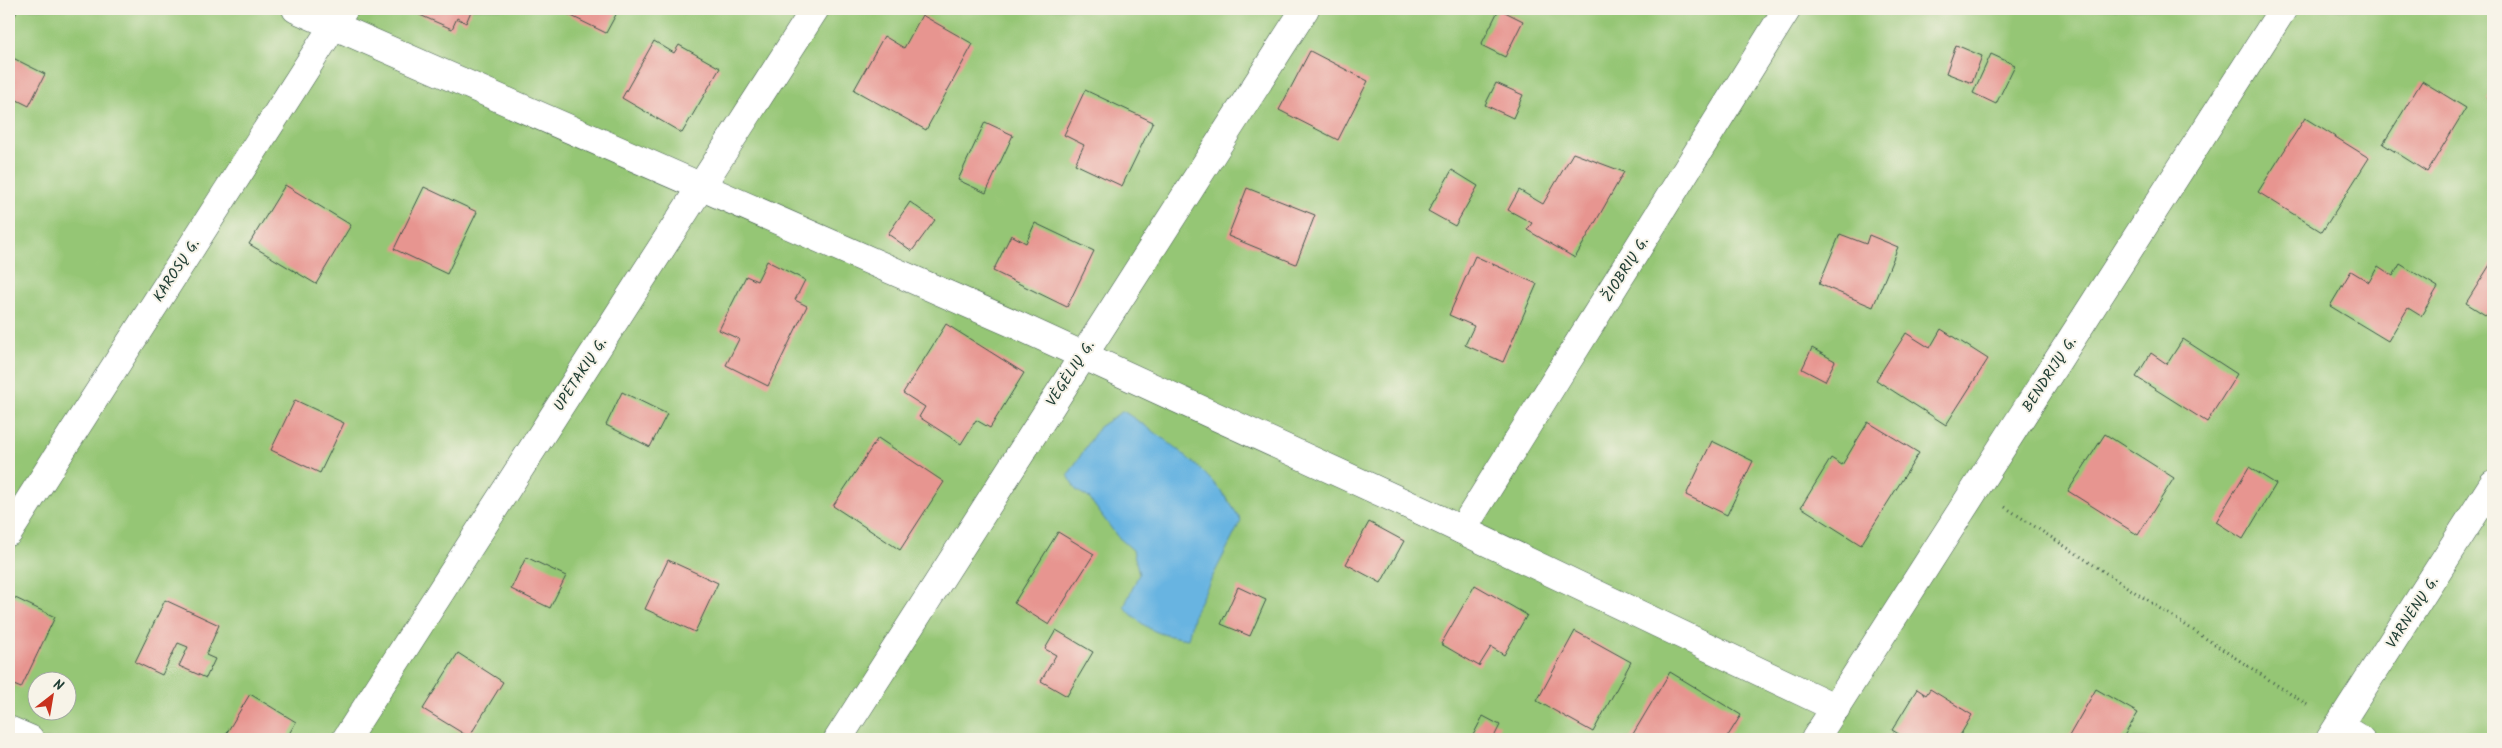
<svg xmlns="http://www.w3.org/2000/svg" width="2502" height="748" font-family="Kalam,sans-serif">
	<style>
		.green { fill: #95c675; stroke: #5a8254; fill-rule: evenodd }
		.water { fill: #68b4e1; stroke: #44788a }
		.building { fill: #e79590 }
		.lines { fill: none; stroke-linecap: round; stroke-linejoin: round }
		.street-casing { stroke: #3d5649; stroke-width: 29 }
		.path { stroke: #3d5649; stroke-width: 3; stroke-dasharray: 1 4; stroke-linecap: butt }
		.street { stroke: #fff; stroke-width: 28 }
		.labels { text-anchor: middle; stroke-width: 4; stroke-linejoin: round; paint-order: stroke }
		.street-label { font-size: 15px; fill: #1f3d34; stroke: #f7f3e8 }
	</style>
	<rect width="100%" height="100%" fill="#f7f3e8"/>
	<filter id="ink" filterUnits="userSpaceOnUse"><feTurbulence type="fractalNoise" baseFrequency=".02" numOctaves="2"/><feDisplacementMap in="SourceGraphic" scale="10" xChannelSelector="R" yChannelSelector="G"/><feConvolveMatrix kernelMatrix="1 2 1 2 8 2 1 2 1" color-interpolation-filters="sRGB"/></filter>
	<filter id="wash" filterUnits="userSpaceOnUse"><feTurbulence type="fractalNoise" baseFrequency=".0096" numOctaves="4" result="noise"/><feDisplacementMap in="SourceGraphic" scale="20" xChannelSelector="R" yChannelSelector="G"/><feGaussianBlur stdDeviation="1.12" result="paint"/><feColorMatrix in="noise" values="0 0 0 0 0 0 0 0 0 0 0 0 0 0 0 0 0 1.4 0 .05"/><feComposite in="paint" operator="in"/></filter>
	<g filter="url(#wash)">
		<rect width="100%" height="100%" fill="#e9e1be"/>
		<path class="green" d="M9 9H2493V739H9ZM38 680H68V710H38Z"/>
		<path class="water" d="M1123 411C1167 440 1215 473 1241 521L1194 613 1188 639C1155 634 1148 631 1124 607L1139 574 1133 550 1117 536 1089 498 1076 490 1068 475 1099 427Z"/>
		<g id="blocks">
			<g class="building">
				<path d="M9 9H18L9 29Z"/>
				<path d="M406 9H472L466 23 457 18 452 29Z"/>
				<path d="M557 9H619L606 33Z"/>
				<path d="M1499 9 1523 21 1505 57 1481 45Z"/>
				<path d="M922 15 973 44 926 130 854 90 884 36 904 48Z"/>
				<path d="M654 41 674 53 679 45 720 68 682 133 622 98Z"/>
				<path d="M1956 45 1982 56 1972 83 1946 73Z"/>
				<path d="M1310 51 1368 81 1338 140 1279 110Z"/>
				<path d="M1991 54 2015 65 1996 104 1973 93Z"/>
				<path d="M9 56 45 74 29 106 9 96Z"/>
				<path d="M2422 81 2466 108 2427 172 2383 144Z"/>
				<path d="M1496 83 1523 95 1513 118 1485 105Z"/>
				<path d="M2493 88V103L2487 98Z"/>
				<path d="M1085 90 1153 122 1122 186 1075 164 1084 145 1064 135Z"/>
				<path d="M2305 118 2369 158 2322 232 2258 192Z"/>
				<path d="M985 122 1013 135 986 193 958 180Z"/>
				<path d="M1573 153 1624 172 1575 258 1527 230 1532 223 1508 210 1519 190 1543 204Z"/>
				<path d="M1452 170 1478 186 1455 226 1428 211Z"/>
				<path d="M285 185 351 225 316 284 249 244Z"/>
				<path d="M424 187 477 212 447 274 394 249Z"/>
				<path d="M1247 188 1315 215 1296 264 1228 236Z"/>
				<path d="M910 202 935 220 912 251 888 234Z"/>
				<path d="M1035 223 1094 251 1067 307 993 271 1011 235 1026 243Z"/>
				<path d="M1840 234 1866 244 1869 235 1898 247 1873 307 1819 284Z"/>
				<path d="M1475 256 1537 284 1503 362 1465 345 1474 326 1449 315Z"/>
				<path d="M2493 260V320L2466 303Z"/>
				<path d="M767 261 805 280 795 300 807 306 768 386 726 365 739 339 719 330 746 276 757 281Z"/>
				<path d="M2400 264 2438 287 2421 316 2408 308 2388 341 2330 306 2351 271 2369 282 2378 266 2393 276Z"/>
				<path d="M946 324 1024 373 990 428 976 420 961 444 919 417 925 407 903 393Z"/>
				<path d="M1941 329 1988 359 1946 425 1876 380 1906 333 1930 348Z"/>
				<path d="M2183 339 2237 374 2207 422 2136 377 2151 353 2167 364Z"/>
				<path d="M1812 348 1835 361 1825 381 1802 369Z"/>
				<path d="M622 392 667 414 650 447 606 425Z"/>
				<path d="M295 400 344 423 320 473 271 450Z"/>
				<path d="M1868 422 1919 453 1861 545 1801 507 1831 458 1842 465Z"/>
				<path d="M2105 434 2174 478 2138 535 2068 491Z"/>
				<path d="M878 438 944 482 900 550 833 506Z"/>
				<path d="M1712 441 1753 461 1727 515 1686 495Z"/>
				<path d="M2249 467 2276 484 2243 539 2216 522Z"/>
				<path d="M1369 522 1404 541 1381 583 1346 564Z"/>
				<path d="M1058 532 1094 554 1049 625 1014 603Z"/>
				<path d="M526 557 566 576 550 608 511 589Z"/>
				<path d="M668 560 718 583 695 632 645 609Z"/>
				<path d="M1475 585 1527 615 1504 655 1491 647 1479 666 1441 644Z"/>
				<path d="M1238 587 1266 600 1250 636 1221 624Z"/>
				<path d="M9 595 55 617 21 688 9 683Z"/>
				<path d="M165 600 219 625 206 655 215 659 206 678 179 666 188 647 178 643 162 675 135 662Z"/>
				<path d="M1056 630 1093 652 1067 696 1041 681 1056 655 1045 649Z"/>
				<path d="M1575 631 1631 662 1593 732 1537 701Z"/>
				<path d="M458 653 503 682 469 737 423 709Z"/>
				<path d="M1670 672 1741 715 1726 739H1630Z"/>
				<path d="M1917 689 1926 695 1930 689 1972 715 1958 739H1907L1892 730Z"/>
				<path d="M2096 689 2138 713 2122 739H2074L2069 736Z"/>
				<path d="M250 694 296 722 286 739H223Z"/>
				<path d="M1483 716 1500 725 1493 739H1471Z"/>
			</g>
		</g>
	</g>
	<g filter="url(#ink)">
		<use href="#blocks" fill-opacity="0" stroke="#3d5649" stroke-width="1"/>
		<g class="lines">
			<g class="street-casing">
				<g id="street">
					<path d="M296 9 1019 326 1424 512 1836 708"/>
					<path d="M1462 530 1787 9"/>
					<path d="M9 532 344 9"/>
					<path d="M2339 726 2360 739"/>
					<path d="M9 730 30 739"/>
					<path d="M346 739 815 9"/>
					<path d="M838 739 1305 9"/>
					<path d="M1815 739 2283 9"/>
					<path d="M2330 739 2493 484"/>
				</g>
			</g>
			<path class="path" d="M2005 507 2309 706"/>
			<use href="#street" class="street"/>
		</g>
	</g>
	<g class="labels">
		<g class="street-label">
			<text transform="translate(1625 269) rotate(-58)" y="5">ŽIOBRIŲ G.</text>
			<text transform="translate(176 270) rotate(-57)" y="5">KAROSŲ G.</text>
			<text transform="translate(1070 373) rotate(-57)" y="5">VĖGĖLIŲ G.</text>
			<text transform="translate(580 374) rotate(-57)" y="5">UPĖTAKIŲ G.</text>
			<text transform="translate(2049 374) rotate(-57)" y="5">BENDRIJŲ G.</text>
			<text transform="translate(2412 612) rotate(-57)" y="5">VARNĖNŲ G.</text>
		</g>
	</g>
	<rect width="2502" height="748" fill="none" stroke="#f7f3e8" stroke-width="30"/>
	<g transform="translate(52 696) rotate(31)"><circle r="24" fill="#f7f3e8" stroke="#a1aaa0"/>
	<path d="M0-4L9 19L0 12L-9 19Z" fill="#c8321e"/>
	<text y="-8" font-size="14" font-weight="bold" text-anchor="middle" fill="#1f3d34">N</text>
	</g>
</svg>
